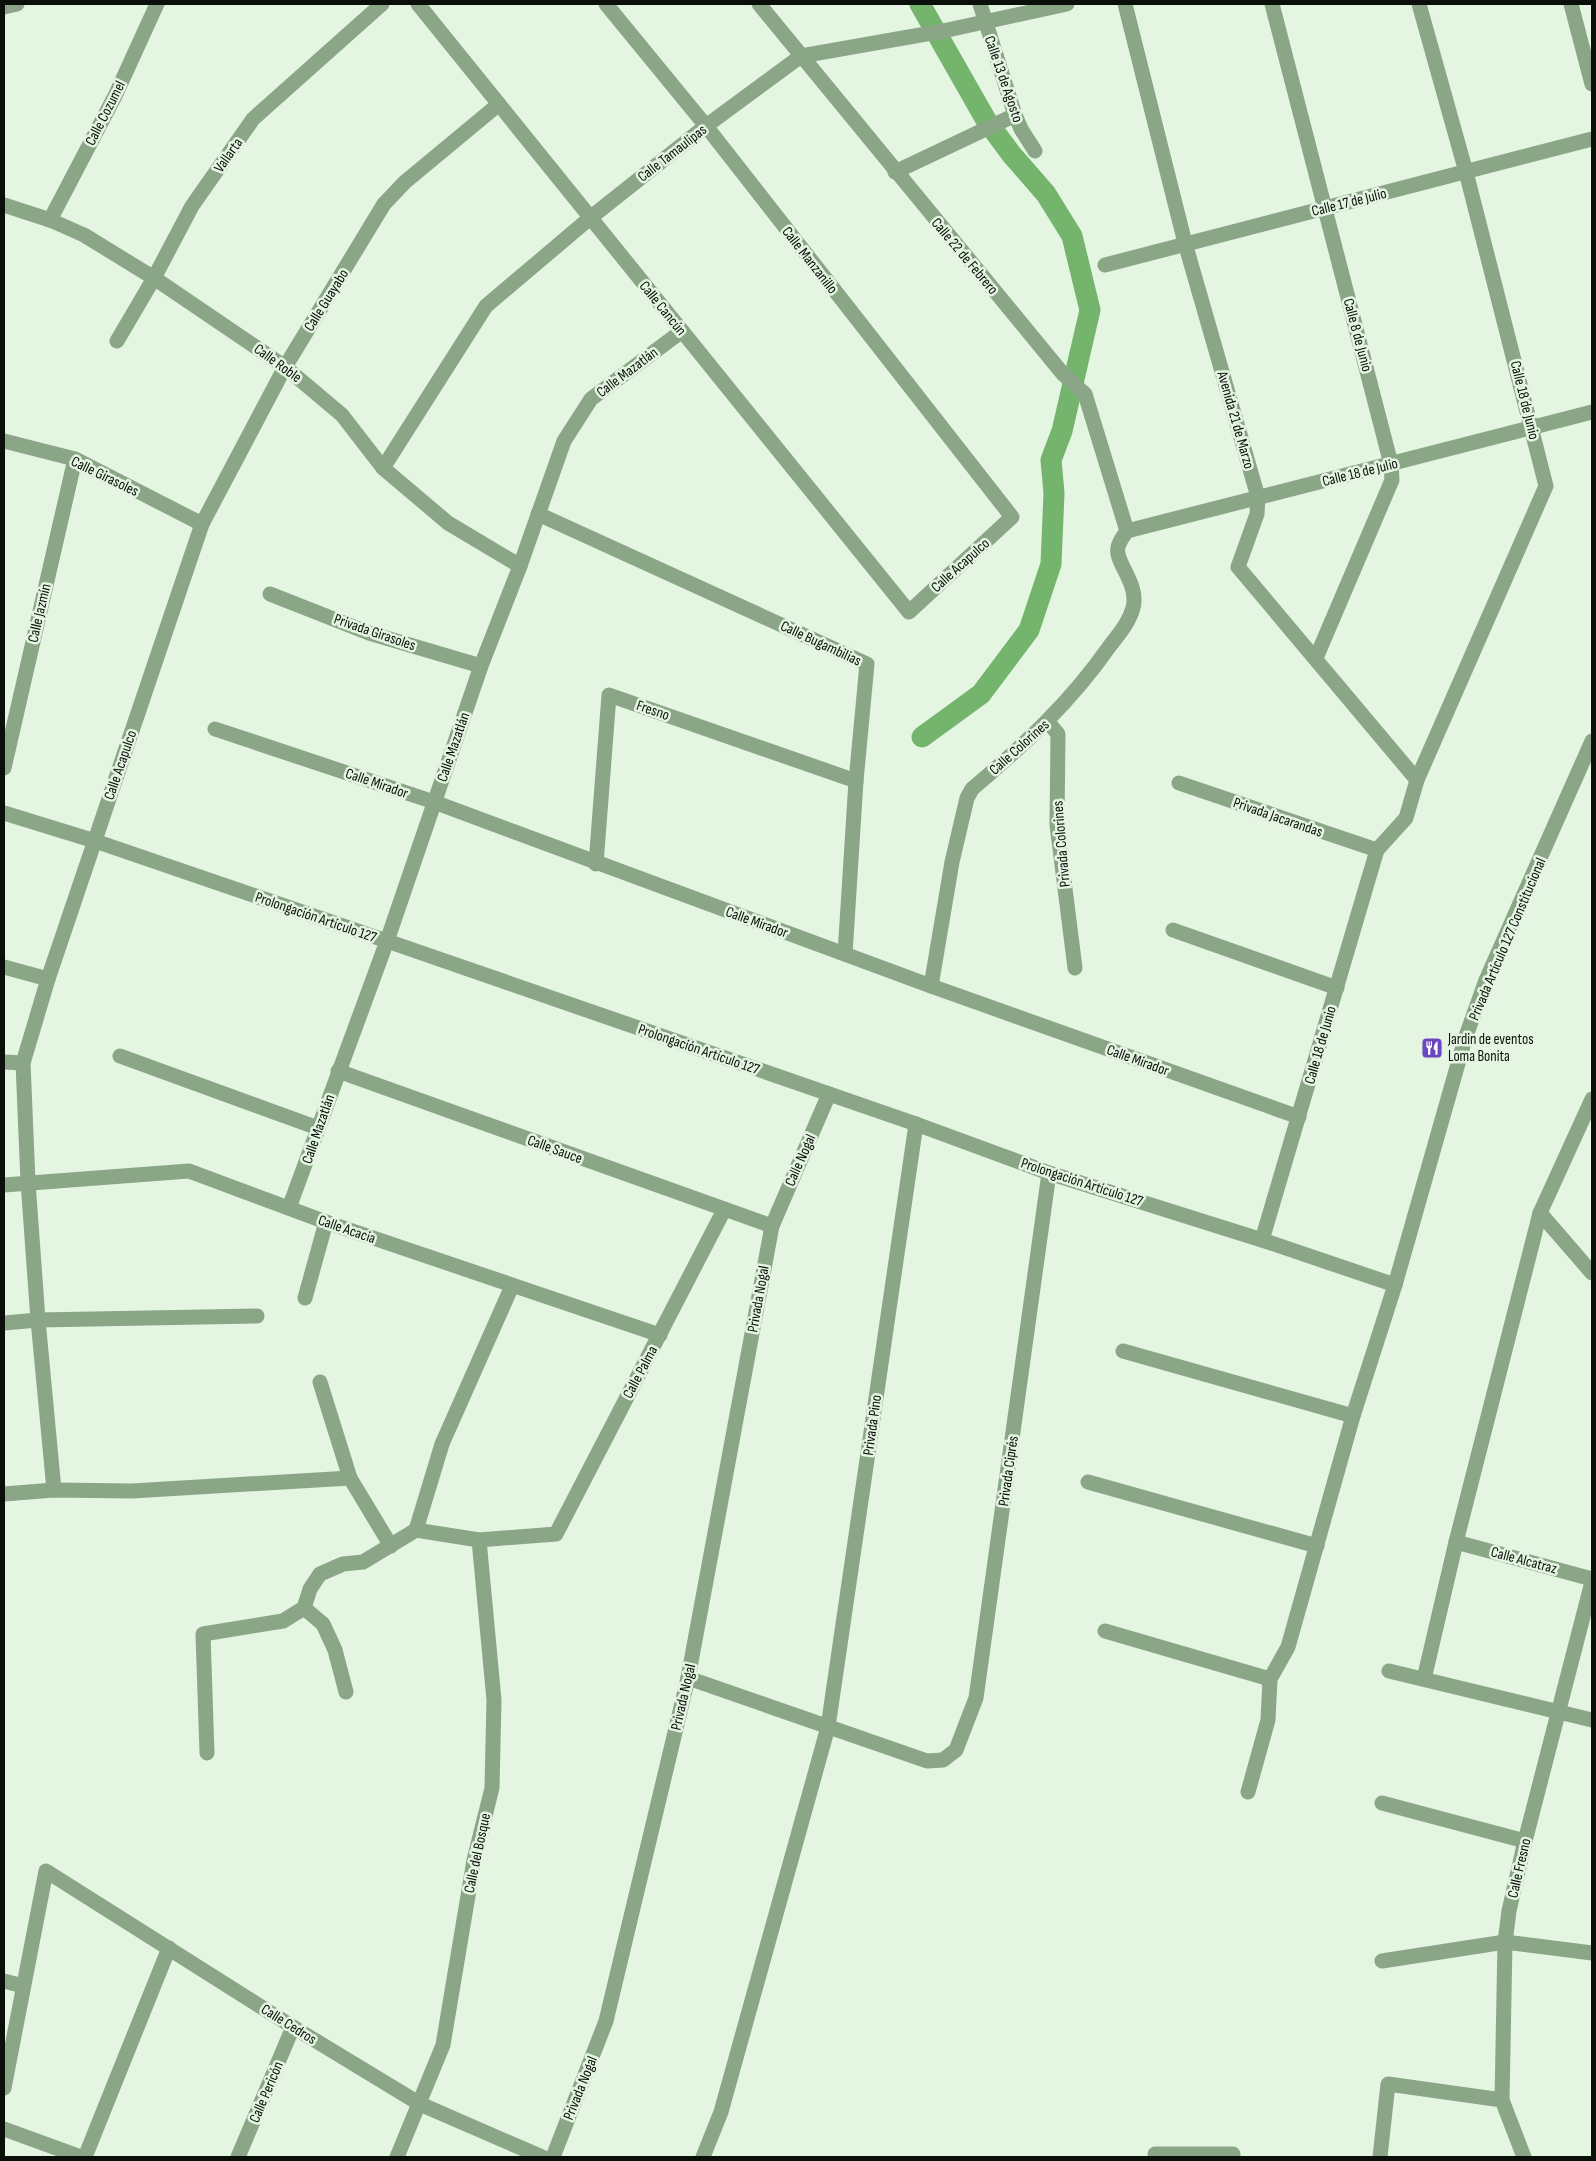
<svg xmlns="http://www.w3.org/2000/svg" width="1596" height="2161" font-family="'Sofia Sans Condensed',sans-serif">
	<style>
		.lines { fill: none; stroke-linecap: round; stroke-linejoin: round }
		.canal { stroke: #74b46d; stroke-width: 21 }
		.street { stroke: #8aa687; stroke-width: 15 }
		.labels { text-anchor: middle; stroke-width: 5; stroke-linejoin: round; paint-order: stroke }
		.street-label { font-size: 15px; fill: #0a1009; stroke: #e4f5e2 }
		.poi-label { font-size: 15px; fill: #0a1009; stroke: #e4f5e2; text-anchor: start }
	</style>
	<rect width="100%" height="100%" fill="#e4f5e2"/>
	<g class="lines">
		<path class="canal" d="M920 4 986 120 1012 155 1046 194 1072 236 1090 310 1062 431 1051 460 1054 493 1051 564 1029 630 981 694 922 737"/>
		<g class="street">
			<path d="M418 4 909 612 1012 517 706 126 606 4"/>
			<path d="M759 4 1063 374 1085 394 1127 531"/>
			<path d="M980 4 1015 115 1021 129 1035 151"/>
			<path d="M1125 4 1185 243 1258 497 1257 514 1238 567 1417 780"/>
			<path d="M1272 4 1391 464 1392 480 1316 658"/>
			<path d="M1571 4 1592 84"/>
			<path d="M4 7 17 4"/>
			<path d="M895 172 1015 115"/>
			<path d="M4 205 50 220 84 235 154 278 285 367 342 415 383 468 448 523 520 566"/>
			<path d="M50 220 115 96 157 4"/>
			<path d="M1105 265 1592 139"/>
			<path d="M117 341 154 278 192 206 253 119 382 4"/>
			<path d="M4 441 75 459 202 524"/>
			<path d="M383 468 486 306 590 218 706 126 801 56 943 31 1067 4"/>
			<path d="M538 514 867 664 856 781 845 954"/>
			<path d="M1127 531 1592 412"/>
			<path d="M270 594 369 633 481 666"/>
			<path d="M1048 722 1058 734 1057 825 1075 968"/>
			<path d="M215 729 434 802 931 986 1299 1117"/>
			<path d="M4 768 75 459"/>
			<path d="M1179 783 1377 850"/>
			<path d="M4 813 95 841 387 941 916 1124 1049 1173 1262 1240 1395 1285"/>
			<path d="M596 864 609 695 856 781"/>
			<path d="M1173 930 1337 988"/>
			<path d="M4 967 48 979"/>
			<path d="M931 986 952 862 967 798 972 789C1025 744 1069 704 1109 647 1118 635 1129 623 1133 608 1140 582 1111 560 1119 544 1121 539 1124 535 1127 531"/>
			<path d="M120 1056 318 1128"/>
			<path d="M4 1062 23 1063"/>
			<path d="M338 1071 772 1226"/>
			<path d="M4 1185 189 1171 326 1222 660 1335"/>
			<path d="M289 1208 387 941 481 666 520 566 564 441 591 399 682 331"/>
			<path d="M1540 1213 1592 1273"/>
			<path d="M1262 1240 1377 850 1406 818 1417 780 1546 486 1466 172 1419 4"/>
			<path d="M305 1298 326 1222"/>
			<path d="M4 1323 38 1320 257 1316"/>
			<path d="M1123 1351 1353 1416"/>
			<path d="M320 1382 350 1478 391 1546"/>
			<path d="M1088 1482 1317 1546"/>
			<path d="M54 1490 38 1320 28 1182 23 1063 48 979 202 524 285 367 384 204 405 182 499 104"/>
			<path d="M4 1494 54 1490 132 1491 350 1478"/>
			<path d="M416 1530 442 1444 512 1286"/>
			<path d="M1456 1542 1592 1579"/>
			<path d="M304 1608 323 1624 335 1650 346 1692"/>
			<path d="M1105 1631 1270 1679"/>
			<path d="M1389 1671 1592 1720"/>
			<path d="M688 1678 927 1761 943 1760 956 1750 976 1698 1049 1173"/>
			<path d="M1424 1679 1456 1542 1540 1213 1592 1099"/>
			<path d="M207 1753 203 1634 283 1621 304 1608 310 1589 320 1574 343 1564 363 1562 416 1530 479 1540 556 1534 724 1210"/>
			<path d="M1248 1792 1268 1720 1270 1679 1288 1647 1353 1416 1395 1285 1465 1039 1486 980 1592 741"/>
			<path d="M1382 1803 1525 1841"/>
			<path d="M1382 1961 1505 1942 1592 1953"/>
			<path d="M4 1981 23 1986"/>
			<path d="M4 2088 46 1871 293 2027 420 2104 542 2157"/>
			<path d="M4 2129 81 2157"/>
			<path d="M1155 2154H1233V2157"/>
			<path d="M85 2157 169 1948"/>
			<path d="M238 2157 293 2027"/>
			<path d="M397 2157 443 2045 474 1860 492 1788 494 1700 479 1540"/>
			<path d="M553 2157 606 2021 688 1678 772 1226 829 1094"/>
			<path d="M703 2157 721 2112 828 1727 916 1124"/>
			<path d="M1380 2157 1388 2084 1502 2100"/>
			<path d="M1524 2157 1502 2100 1505 1942 1509 1911 1525 1841 1592 1582"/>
		</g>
	</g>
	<defs>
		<g id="restaurant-square" transform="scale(1.125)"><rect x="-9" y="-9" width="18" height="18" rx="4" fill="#6a47c0" stroke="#e4f5e2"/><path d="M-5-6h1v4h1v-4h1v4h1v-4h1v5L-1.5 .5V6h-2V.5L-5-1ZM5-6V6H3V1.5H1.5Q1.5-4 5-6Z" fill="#fff"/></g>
	</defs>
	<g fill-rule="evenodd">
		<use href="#restaurant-square" x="1432" y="1048"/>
	</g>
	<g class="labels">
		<g class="street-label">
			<text transform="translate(1004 79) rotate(71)" y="5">Calle 13 de Agosto</text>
			<text transform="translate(105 113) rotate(-63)" y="5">Calle Cozumel</text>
			<text transform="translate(672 153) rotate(-38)" y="5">Calle Tamaulipas</text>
			<text transform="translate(228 155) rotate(-55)" y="5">Vallarta</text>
			<text transform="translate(1349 202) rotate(-14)" y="5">Calle 17 de Julio</text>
			<text transform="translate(965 256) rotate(50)" y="5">Calle 22 de Febrero</text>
			<text transform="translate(810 260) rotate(52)" y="5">Calle Manzanillo</text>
			<text transform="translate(326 300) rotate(-58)" y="5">Calle Guayabo</text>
			<text transform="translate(663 308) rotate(51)" y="5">Calle Cancún</text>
			<text transform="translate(1358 335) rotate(75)" y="5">Calle 8 de Junio</text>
			<text transform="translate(278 363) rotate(36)" y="5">Calle Roble</text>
			<text transform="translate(627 372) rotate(-37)" y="5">Calle Mazatlán</text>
			<text transform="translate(1525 400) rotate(76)" y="5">Calle 18 de Junio</text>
			<text transform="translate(1236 420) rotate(74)" y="5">Avenida 21 de Marzo</text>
			<text transform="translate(1360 472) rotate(-14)" y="5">Calle 18 de Julio</text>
			<text transform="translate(105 476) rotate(26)" y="5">Calle Girasoles</text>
			<text transform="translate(960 565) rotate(-42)" y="5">Calle Acapulco</text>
			<text transform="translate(39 613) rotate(-77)" y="5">Calle Jazmín</text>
			<text transform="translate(375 632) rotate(19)" y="5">Privada Girasoles</text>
			<text transform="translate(821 643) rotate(25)" y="5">Calle Bugambilias</text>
			<text transform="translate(653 710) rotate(19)" y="5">Fresno</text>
			<text transform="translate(453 747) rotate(-71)" y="5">Calle Mazatlán</text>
			<text transform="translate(1019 747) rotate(-42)" y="5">Calle Colorines</text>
			<text transform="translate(120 765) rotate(-71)" y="5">Calle Acapulco</text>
			<text transform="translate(377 783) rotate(19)" y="5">Calle Mirador</text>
			<text transform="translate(1278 817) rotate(19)" y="5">Privada Jacarandas</text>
			<text transform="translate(1061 844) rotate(-95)" y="5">Privada Colorines</text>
			<text transform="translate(316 917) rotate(19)" y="5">Prolongación Artículo 127</text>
			<text transform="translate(757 922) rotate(20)" y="5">Calle Mirador</text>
			<text transform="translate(1507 939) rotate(-67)" y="5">Privada Artículo 127 Constitucional</text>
			<text transform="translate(1320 1045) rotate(-74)" y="5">Calle 18 de Junio</text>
			<text transform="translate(699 1049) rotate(19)" y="5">Prolongación Artículo 127</text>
			<text transform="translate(1138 1060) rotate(20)" y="5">Calle Mirador</text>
			<text transform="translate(318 1129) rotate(-71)" y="5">Calle Mazatlán</text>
			<text transform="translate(555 1149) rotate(20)" y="5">Calle Sauce</text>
			<text transform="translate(800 1160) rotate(-66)" y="5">Calle Nogal</text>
			<text transform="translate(1082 1182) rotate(18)" y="5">Prolongación Artículo 127</text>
			<text transform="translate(347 1229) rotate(19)" y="5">Calle Acacia</text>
			<text transform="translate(758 1299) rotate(-80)" y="5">Privada Nogal</text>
			<text transform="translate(640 1372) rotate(-62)" y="5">Calle Palma</text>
			<text transform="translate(872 1425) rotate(-82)" y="5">Privada Pino</text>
			<text transform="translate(1008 1471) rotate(-82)" y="5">Privada Ciprés</text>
			<text transform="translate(1524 1560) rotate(15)" y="5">Calle Alcatraz</text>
			<text transform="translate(683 1697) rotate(-77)" y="5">Privada Nogal</text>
			<text transform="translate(477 1853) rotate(-78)" y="5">Calle del Bosque</text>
			<text transform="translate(1519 1868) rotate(-77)" y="5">Calle Fresno</text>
			<text transform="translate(289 2024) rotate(32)" y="5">Calle Cedros</text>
			<text transform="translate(580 2088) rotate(-68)" y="5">Privada Nogal</text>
			<text transform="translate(266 2092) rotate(-67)" y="5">Calle Pericón</text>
		</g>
		<g class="poi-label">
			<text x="1448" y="1044">Jardin de eventos<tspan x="1448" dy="17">Loma Bonita</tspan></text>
		</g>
	</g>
	<rect width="1596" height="2161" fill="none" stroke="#0a1009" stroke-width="10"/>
</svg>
